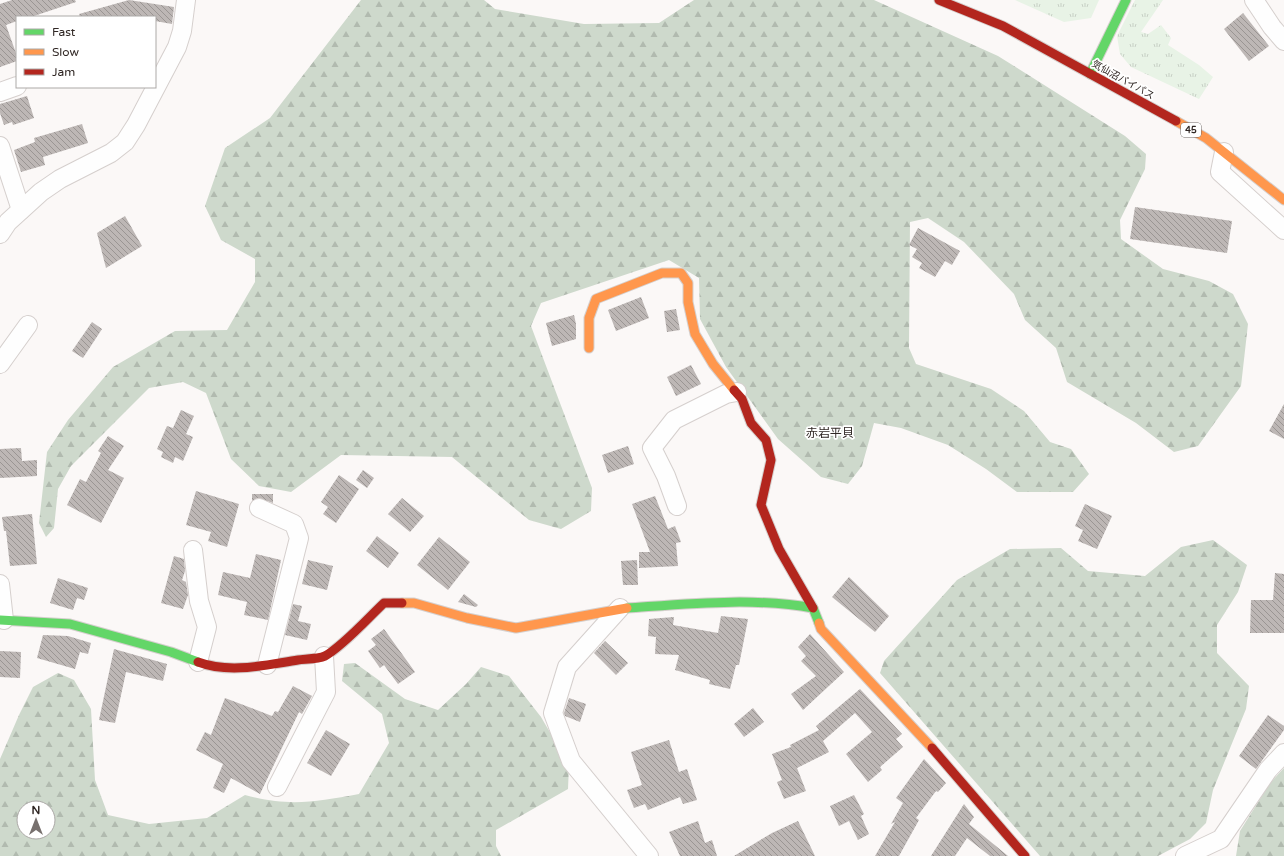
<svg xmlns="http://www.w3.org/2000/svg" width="1284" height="856" viewBox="0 0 1284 856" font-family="'Varela Round','Noto Sans JP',sans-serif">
<defs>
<pattern id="grass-tufts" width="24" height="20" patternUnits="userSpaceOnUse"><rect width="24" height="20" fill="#e8f3e6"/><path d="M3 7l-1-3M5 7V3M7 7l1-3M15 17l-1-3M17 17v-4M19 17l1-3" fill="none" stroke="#c7d0c5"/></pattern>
<pattern id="forest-firs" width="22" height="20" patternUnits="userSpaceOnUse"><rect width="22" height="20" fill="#ced9cc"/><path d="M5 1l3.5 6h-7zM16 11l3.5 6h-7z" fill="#b1baaf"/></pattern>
<pattern id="building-back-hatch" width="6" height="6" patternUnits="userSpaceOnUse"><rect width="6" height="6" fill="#bdb7b5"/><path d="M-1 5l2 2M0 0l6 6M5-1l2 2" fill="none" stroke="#9a9593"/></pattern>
</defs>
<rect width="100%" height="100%" fill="#fbf8f7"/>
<g fill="url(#grass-tufts)">
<polygon points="1015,0 1099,0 1091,18 1064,22"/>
<polygon points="1135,0 1163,0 1141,32 1148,34 1161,25 1171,38 1168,45 1199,65 1213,77 1199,99 1131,67 1120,54 1117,36"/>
</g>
<g fill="url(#forest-firs)" fill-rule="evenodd">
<polygon points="361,0 484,0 495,9 584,24 659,23 694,0 874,0 998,56 1125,136 1146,154 1145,169 1120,220 1121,239 1163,269 1209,281 1233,294 1248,324 1241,386 1198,446 1174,452 1136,423 1067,382 1056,348 1025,320 1014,294 964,242 928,218 910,222 909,348 916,364 991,389 1024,411 1050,442 1071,449 1089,474 1073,492 1017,492 986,469 948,445 901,428 874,423 862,466 848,484 821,477 778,439 726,367 700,319 699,278 669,260 541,303 531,326 592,488 591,511 561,529 529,520 452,457 341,455 291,492 259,486 231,459 206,393 183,382 149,388 71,466 58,489 54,528 46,537 39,523 47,452 68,420 113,367 175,331 227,330 255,282 255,259 221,240 205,206 225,148 270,118"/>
<polygon points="1213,540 1247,565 1238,592 1217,625 1217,653 1249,686 1246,709 1213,790 1206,823 1190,839 1158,856 1040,856 880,673 884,661 957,580 1010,549 1061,548 1088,571 1145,576 1181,547"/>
<path d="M355 663 405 699 438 710 466 684 481 667 509 676 541 717 569 765 568 789 496 830V846L501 856H0V759L19 715 33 687 58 673 74 680 91 709 95 780 108 815 149 824 207 818 245 795C289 807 315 802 359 794L389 743 382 714 342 681 344 664ZM24 808H48V832H24Z"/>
<polygon points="1284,768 1284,856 1236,856 1240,831 1270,783"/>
</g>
<g fill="url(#building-back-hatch)">
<polygon points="12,0 75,0 76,2 31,17 17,17 17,21 6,25 17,56 17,61 0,67 0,4"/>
<polygon points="129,0 174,7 172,24 155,21 155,17 80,17 79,14"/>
<polygon points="1243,13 1269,46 1249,61 1224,29"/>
<polygon points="27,96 34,118 13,125 12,122 4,125 0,113 0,104"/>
<polygon points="82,124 88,143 43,157 45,165 21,172 14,150 35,142 34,138"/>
<polygon points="1135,207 1232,221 1227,253 1130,239"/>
<polygon points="125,216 142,246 106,268 97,233"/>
<polygon points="918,228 960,251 952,265 945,261 935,277 919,268 922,263 912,257 917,249 909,245"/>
<polygon points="641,297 649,318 616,331 608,310"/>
<polygon points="676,309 680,330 667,332 664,311"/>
<polygon points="574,315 576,324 576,339 552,346 546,323"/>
<polygon points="92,322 102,329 83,358 72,351"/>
<polygon points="691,365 701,384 676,396 667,377"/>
<polygon points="1284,404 1284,439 1269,431"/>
<polygon points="181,410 194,416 186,434 193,437 183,461 175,457 173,463 161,457 163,452 157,449 167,426 173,428"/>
<polygon points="108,436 124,446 108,470 124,478 101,523 67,505 80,479 86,482 101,453 98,451"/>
<polygon points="628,446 634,464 608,473 602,455"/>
<polygon points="21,448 22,461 37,460 37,476 0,478 0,449"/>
<polygon points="363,470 374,478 367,488 356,480"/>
<polygon points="339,475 359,489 336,523 323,514 328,507 321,502"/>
<polygon points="196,491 239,504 227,547 208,541 211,532 186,525"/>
<polygon points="252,494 273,494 273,503 258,498 252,501"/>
<polygon points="655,496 668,529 675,526 681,542 676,543 678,566 639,568 639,552 650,552 632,504"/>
<polygon points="402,498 424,516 410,532 388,514"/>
<polygon points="1085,504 1112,516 1097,549 1078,541 1083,530 1075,526"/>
<polygon points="32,514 37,564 10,566 6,531 4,531 2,517"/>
<polygon points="377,536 399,553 388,568 366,551"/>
<polygon points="439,537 470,562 448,590 417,565"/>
<polygon points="256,554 281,560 268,620 244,615 247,602 218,595 223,572 250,578"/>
<polygon points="174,556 184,559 185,571 182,580 186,582 188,595 183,609 161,603"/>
<polygon points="308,560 333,566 327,590 302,584"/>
<polygon points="637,560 638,585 623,585 621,561"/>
<polygon points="1275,573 1284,574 1284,633 1250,633 1251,600 1273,600"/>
<polygon points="849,577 889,616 875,632 832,597"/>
<polygon points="58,578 88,588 84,600 77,598 73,610 50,603"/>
<polygon points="464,594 478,605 476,607 458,602"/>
<polygon points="293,604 302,606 298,621 311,624 307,640 285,635"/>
<polygon points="721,616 748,619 739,665 736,665 730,689 709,684 710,680 675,670 679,655 655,654 656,637 648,636 649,619 674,617 673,625 718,633"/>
<polygon points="384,629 415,672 398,684 384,665 380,668 368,651 376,645 371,639"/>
<polygon points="810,634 844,672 803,710 791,694 816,676 801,661 806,656 798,647"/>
<polygon points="43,635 68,636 91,643 88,654 80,652 75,669 37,658"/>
<polygon points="605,641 628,663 616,675 594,653"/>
<polygon points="114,649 167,664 163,681 126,672 115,723 99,720"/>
<polygon points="0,651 21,652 20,678 0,677"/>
<polygon points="293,686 312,696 302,714 299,712 260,794 231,778 224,793 213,788 223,764 196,750 205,732 211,735 225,698 272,716 275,711 278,712"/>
<polygon points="860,689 902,734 896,739 903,747 880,767 882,770 868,782 846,754 872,732 855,713 823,741 829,752 797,768 806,791 784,799 777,782 782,780 772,754 791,747 790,745 819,730 816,726"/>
<polygon points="569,698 586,704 580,722 565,716 564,713"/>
<polygon points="753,708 764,722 744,737 734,724"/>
<polygon points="1268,715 1284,726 1284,730 1256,769 1239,756"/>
<polygon points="326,730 350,744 331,776 307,763"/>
<polygon points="669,740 679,772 687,769 697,800 683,804 680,797 648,810 645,804 634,808 627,790 642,785 631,752"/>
<polygon points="924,759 946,783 938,792 936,791 916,818 919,820 899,856 875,856 895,822 891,824 903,803 896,798"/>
<polygon points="854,795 864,814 861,816 869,834 858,840 849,821 839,826 830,806"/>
<polygon points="964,804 974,817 969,824 1008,856 990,856 967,838 955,856 931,856"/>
<polygon points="698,821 705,843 712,840 717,856 680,856 669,832"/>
<polygon points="798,821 815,856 734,856 772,833"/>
</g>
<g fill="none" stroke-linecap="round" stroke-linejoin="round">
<defs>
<g id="street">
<polyline points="1254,0 1272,27 1284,41"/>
<polyline points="0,92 17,86"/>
<polyline points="0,146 21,210"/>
<polyline points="1224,152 1220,172 1284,230"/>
<polyline points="0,234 8,222 41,192 60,179 111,153 125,142 136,125 177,47 182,31 186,0"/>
<polyline points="0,364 28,325"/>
<polyline points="677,506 666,476 652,448 674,420 726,394 737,392"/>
<polyline points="259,508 294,524 299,538 267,665"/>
<polyline points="193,550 199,601 207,627 198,662"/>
<polyline points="0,584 4,620"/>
<polyline points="620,608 567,667 553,713 571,761 649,856"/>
<polyline points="277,787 326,692 324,656"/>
<polyline points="1185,856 1221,839 1268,770 1284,753"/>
</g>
<g id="fast">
<polyline points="1090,74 1126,0"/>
<path d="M627 608C686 604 755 597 813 608L819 623"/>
<polyline points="0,620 70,624 171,652 198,662"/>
</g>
<g id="slow">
<polyline points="1176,121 1206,138 1284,200"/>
<polyline points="589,348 589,318 596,299 662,273 681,273 688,283 688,302 695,334 713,364 734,390"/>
<polyline points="402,603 414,603 467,618 516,628 627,608"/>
<polyline points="819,623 821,629 932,748"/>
</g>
<g id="jam">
<polyline points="939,0 1003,26 1176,121"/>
<polyline points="734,390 742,399 751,423 766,440 771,460 761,505 779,549 813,608"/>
<path d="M198 662C230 674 265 665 298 660 306 659 318 659 325 656 343 646 368 618 384 603H402"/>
<polyline points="932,748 1025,856"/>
</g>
</defs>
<use href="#street" stroke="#d5cfcd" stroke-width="20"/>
<use href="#fast" stroke="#d5cfcd" stroke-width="11"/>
<use href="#slow" stroke="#d5cfcd" stroke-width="11"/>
<use href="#jam" stroke="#d5cfcd" stroke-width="11"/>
<use href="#street" stroke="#fefefe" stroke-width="18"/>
<use href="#fast" stroke="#63d668" stroke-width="9"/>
<use href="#slow" stroke="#ff974d" stroke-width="9"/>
<use href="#jam" stroke="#b3261e" stroke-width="9"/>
</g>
<g text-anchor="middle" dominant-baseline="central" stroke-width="3.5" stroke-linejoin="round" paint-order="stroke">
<rect fill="#fff" stroke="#6e6866" stroke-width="1" x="1181" y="123" width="20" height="14" rx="3"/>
<g font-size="9" font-weight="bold" fill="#302724">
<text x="1191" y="130">45</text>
</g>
<g font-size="10" fill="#302724" stroke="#fff">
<text transform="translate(1123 80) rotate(29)">気仙沼バイパス</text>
</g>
<g font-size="12" fill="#302724" stroke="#fff">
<text x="830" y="433">赤岩平貝</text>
</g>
</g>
<rect x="16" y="16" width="140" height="72" fill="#ffffff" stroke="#aca9a7"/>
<rect x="24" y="29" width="20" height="6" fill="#63d668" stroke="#aca9a7"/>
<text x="52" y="36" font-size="12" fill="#302724">Fast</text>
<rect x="24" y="49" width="20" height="6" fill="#ff974d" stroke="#aca9a7"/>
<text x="52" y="56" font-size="12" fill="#302724">Slow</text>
<rect x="24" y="69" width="20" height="6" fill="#b3261e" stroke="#aca9a7"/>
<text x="52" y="76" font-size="12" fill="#302724">Jam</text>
<g transform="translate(36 820)"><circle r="19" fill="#ffffff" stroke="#aca9a7"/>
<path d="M0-3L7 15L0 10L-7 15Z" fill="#77706e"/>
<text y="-6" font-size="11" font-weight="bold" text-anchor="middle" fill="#302724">N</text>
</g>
</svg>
